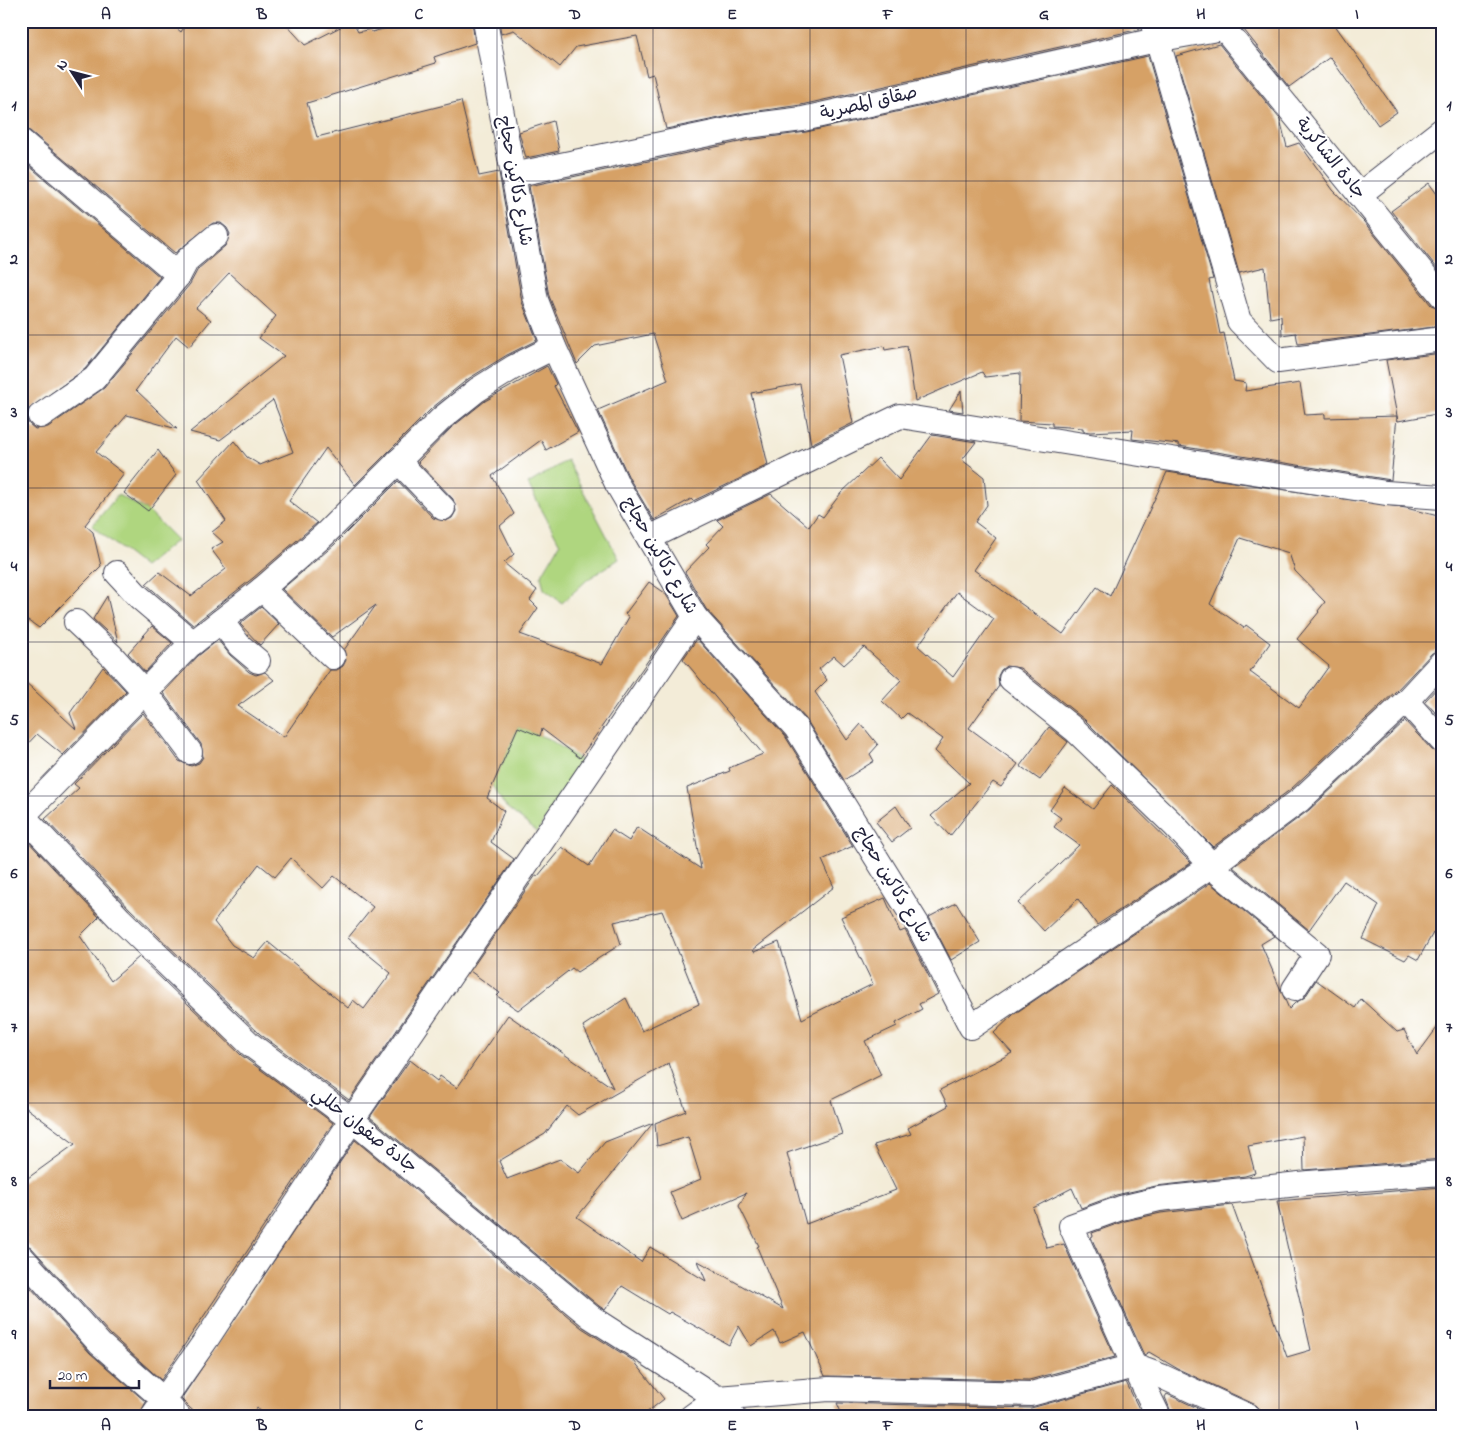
<svg xmlns="http://www.w3.org/2000/svg" width="1463" height="1438" viewBox="0 0 1463 1438" font-family="'Indie Flower','Playpen Sans Arabic',sans-serif">
<rect width="100%" height="100%" fill="#fff"/>
<filter id="ink" filterUnits="userSpaceOnUse"><feTurbulence type="fractalNoise" baseFrequency=".02" numOctaves="2"/><feDisplacementMap in="SourceGraphic" scale="10" xChannelSelector="R" yChannelSelector="G"/><feConvolveMatrix kernelMatrix="1 2 1 2 8 2 1 2 1" color-interpolation-filters="sRGB"/></filter>
<filter id="wash" filterUnits="userSpaceOnUse"><feTurbulence type="fractalNoise" baseFrequency=".0096" numOctaves="4" result="noise"/><feDisplacementMap in="SourceGraphic" scale="20" xChannelSelector="R" yChannelSelector="G"/><feGaussianBlur stdDeviation="1.12" result="paint"/><feColorMatrix in="noise" values="0 0 0 0 0 0 0 0 0 0 0 0 0 0 0 0 0 1.4 0 .05"/><feComposite in="paint" operator="in"/></filter>
<g filter="url(#wash)">
<rect width="100%" height="100%" fill="#f3ecd8"/>
<g fill="#afd67f" stroke="#687c5d">
<polygon points="567,460 619,559 587,580 562,603 544,589 541,576 560,544 528,484"/>
<polygon points="118,495 148,511 177,540 144,567 92,526"/>
<polygon points="518,727 549,739 584,762 537,832 505,806 492,785"/>
</g>
<g id="blocks">
<g fill="#d6a166" fill-rule="evenodd">
<polygon points="21,21 168,21 181,32 188,21 283,21 305,45 352,21 358,32 371,29 372,32 413,21 472,21 475,43 434,57 436,63 307,103 317,137 461,101 479,176 499,172 522,302 537,340 507,355 468,379 432,408 355,485 326,448 289,501 317,523 253,578 193,625 146,584 159,572 191,596 226,569 211,549 223,542 212,532 226,521 198,480 234,441 247,457 260,465 293,452 273,400 220,440 190,432 284,356 259,338 276,316 229,273 196,308 211,320 189,347 176,336 136,390 177,429 127,415 96,452 124,474 85,525 93,532 101,566 39,628 21,615 21,159 160,277 85,369 28,410 26,418 29,424 35,429 48,427 104,388 190,284 198,269 225,246 230,234 227,228 221,223 213,223 175,253 30,131 21,128"/>
<polygon points="499,21 1139,21 1140,29 801,105 744,113 666,129 653,74 647,76 637,36 576,47 560,67 514,30 501,34"/>
<polygon points="1237,21 1332,21 1397,112 1378,125 1330,57 1289,87"/>
<polygon points="1219,44 1280,119 1287,147 1299,143 1333,190 1364,222 1431,305 1442,309 1442,326 1298,344 1296,333 1282,335 1281,316 1270,318 1265,267 1239,273 1176,56"/>
<polygon points="1148,56 1213,279 1209,280 1220,334 1224,333 1234,381 1246,383 1245,391 1300,383 1305,415 1325,414 1325,418 1397,416 1391,480 1179,446 1179,444 1132,439 1133,430 1090,432 1083,431 1083,428 1052,426 1052,423 1019,421 1020,373 985,377 982,372 915,401 907,346 885,350 884,346 839,355 853,423 811,444 800,384 751,393 768,465 693,501 691,499 654,520 629,478 598,410 668,380 653,334 595,346 577,364 549,296 529,186 749,140 806,132"/>
<polygon points="553,121 559,151 526,158 519,132"/>
<polygon points="1429,183 1442,201 1442,274 1391,211"/>
<polygon points="1442,353 1442,413 1398,421 1386,360"/>
<path d="M547 366 556 384 554 386 578 432 546 450 541 440 492 476 514 514 500 526 514 554 504 563 537 590 530 600 538 608 520 634 602 664 629 617 625 614 649 582 665 593 679 616 580 758 542 729 540 736 518 727 487 798 504 811 491 842 514 859 349 1100 260 1034 130 909 45 819 79 788 74 784 143 713 179 761 191 766 199 763 203 757 201 744 163 693 198 656 218 640 230 655 249 672 256 675 265 672 274 680 238 706 284 737 330 670H337L343 666 346 660 344 650 376 605 332 637 282 589 334 545 398 481 433 518 446 521 452 518 456 511 453 499 418 462 451 428 485 401ZM291 858 323 888 334 876 373 907 348 938 391 973 364 1009 353 1000 348 1008 268 942 254 958 232 945 214 922 259 864 275 877Z"/>
<polygon points="961,391 963,412 949,410"/>
<path d="M932 435 976 442 962 460 984 477 987 505 975 522 996 538 974 570 1063 634 1097 587 1110 596 1167 472 1406 508 1442 517V649L1432 653 1396 691 1291 789 1213 847 1085 720 1020 668 1006 666 1001 670 998 676 999 686 969 728 1018 764 1001 787 993 782 950 836 931 816 969 783 935 751 943 739 907 713 901 719 882 701 901 680 864 647 844 665 834 656 819 669 827 680 815 692 847 740 861 724 878 745 870 754 874 761 844 780 806 719 706 609 685 572 709 547 706 544 723 526 717 520 771 494 809 527 818 514 823 517 841 493 878 458 899 480ZM1240 538 1289 553 1295 571 1325 602 1318 611 1319 612 1297 639 1329 666 1299 708 1250 672 1270 643 1246 625 1244 628 1210 604ZM957 592 994 619 953 677 918 646Z"/>
<polygon points="158,450 176,475 148,511 124,493"/>
<polygon points="107,596 118,642 93,619"/>
<polygon points="261,607 279,624 260,645 240,624"/>
<polygon points="152,626 172,643 145,672 128,653"/>
<path d="M697 639 785 736 853 846 822 860 834 887 753 950 754 952 779 942 802 1019 873 984 841 917 885 898 900 932 905 930 938 994 919 1004 922 1009 896 1023 897 1026 865 1041 881 1075 831 1100 842 1134 787 1153 806 1224 896 1190 874 1145 911 1134 908 1128 948 1106 940 1090 1012 1053 994 1033 1014 1014 1210 883 1274 936 1261 944 1289 1009 1295 1003 1305 997 1316 980 1355 1008 1361 999 1397 1032 1404 1030 1417 1055 1442 1021V1159L1304 1170 1303 1136 1248 1146 1255 1173 1245 1176 1156 1186 1116 1195 1081 1208 1072 1188 1033 1208 1047 1248 1064 1244 1115 1357 1029 1380 825 1376 805 1332 780 1343 774 1331 751 1346 739 1326 729 1345 670 1312 668 1314 622 1286 605 1310 599 1306 370 1117 410 1060 437 1081 440 1076 457 1088 508 1015 613 1088 583 1026 626 998 642 1031 699 1004 662 911 614 922 621 944 577 972 572 968 518 1010 497 996 500 993 470 971 536 875 538 876 562 847 589 866 612 830 629 841 637 827 701 869 687 788 730 771 729 768 763 754 683 659ZM669 1063 686 1111 655 1123 657 1146 688 1137 701 1179 670 1192 682 1221 746 1193 739 1206 759 1246 757 1247 783 1309 698 1261 706 1281 650 1247 641 1262 577 1217 653 1123 605 1142 579 1173 560 1159 507 1179 499 1161 545 1134 567 1106 578 1115Z"/>
<polygon points="103,667 126,691 63,755 37,734 21,751 21,678 76,729 70,713"/>
<polygon points="1442,683 1442,720 1425,701"/>
<polygon points="1405,721 1432,750 1442,754 1442,941 1433,933 1418,960 1409,955 1405,960 1363,939 1379,905 1344,881 1309,930 1233,867 1309,810"/>
<polygon points="1049,727 1068,742 1040,780 1020,766"/>
<polygon points="1112,785 1191,863 1097,925 1078,899 1044,931 1018,903 1079,845 1054,827 1061,818 1050,810 1065,788 1093,809"/>
<polygon points="896,806 910,828 892,842 876,822"/>
<polygon points="24,837 99,917 80,936 111,981 139,957 241,1055 333,1123 161,1380 110,1334 31,1247 21,1243 21,1183 75,1144 21,1104 21,840"/>
<polygon points="956,903 980,942 951,960 929,917"/>
<polygon points="355,1140 582,1328 634,1361 664,1399 641,1417 268,1417 257,1408 251,1417 200,1417 190,1408 181,1399"/>
<polygon points="1442,1187 1442,1417 1264,1417 1261,1410 1256,1405 1178,1369 1149,1352 1144,1355 1091,1237 1093,1236 1092,1233 1125,1221 1161,1213 1232,1205 1287,1357 1311,1350 1277,1201"/>
<polygon points="21,1277 90,1353 146,1402 138,1417 21,1417"/>
<polygon points="1126,1382 1143,1417 843,1417 837,1403 1031,1408"/>
<polygon points="1167,1394 1217,1417 1173,1417 1165,1397"/>
</g>
</g>
</g>
<g filter="url(#ink)">
<use href="#blocks" fill-opacity="0" stroke="#414053" stroke-width="1"/>
<g fill="none" stroke-linecap="round" stroke-linejoin="round">
<defs>
<g id="street">
<polyline points="485,21 536,300 554,347 617,484 695,617 796,728 918,925 971,1027 1212,865 1300,800 1406,701 1442,662"/>
<polyline points="1152,21 1239,321 1278,361 1442,339"/>
<polyline points="1218,21 1442,296"/>
<polyline points="21,141 179,275 94,379 40,416"/>
<polyline points="513,175 747,126 803,119 1156,40 1223,28"/>
<polyline points="1359,195 1442,130"/>
<polyline points="179,275 187,260 216,236"/>
<polyline points="398,461 443,508"/>
<polyline points="649,538 900,416 1386,493 1442,497"/>
<polyline points="117,573 139,597 193,643"/>
<polyline points="262,589 333,657"/>
<polyline points="221,621 239,645 258,661"/>
<polyline points="76,622 112,656 144,691 190,752"/>
<polyline points="1011,679 1075,730 1174,825 1220,874 1317,954 1294,989"/>
<polyline points="1406,701 1442,741"/>
<polyline points="21,814 120,919 251,1045 352,1120 591,1317 717,1398 734,1417"/>
<polyline points="23,816 189,646 262,589 324,535 442,418 477,390 514,367 554,347"/>
<polyline points="21,1256 100,1344 164,1400 179,1417"/>
<polyline points="1134,1366 1161,1376 1250,1417"/>
<polyline points="1134,1366 1159,1417"/>
<polyline points="152,1417 208,1337 352,1120 695,617"/>
<polyline points="691,1417 717,1398 829,1389 1031,1394 1134,1366 1071,1226 1121,1208 1159,1199 1308,1183 1442,1173"/>
</g>
</defs>
<use href="#street" stroke="#414053" stroke-width="26"/>
<use href="#street" stroke="#fff" stroke-width="24"/>
</g>
</g>
<path fill="none" stroke="#22223b" stroke-width="1" stroke-opacity="0.55" d="M184 21V1417M340 21V1417M497 21V1417M653 21V1417M810 21V1417M966 21V1417M1123 21V1417M1279 21V1417M21 181H1442M21 335H1442M21 488H1442M21 642H1442M21 796H1442M21 950H1442M21 1103H1442M21 1257H1442"/>
<g text-anchor="middle" dominant-baseline="central" stroke-width="4" stroke-linejoin="round" paint-order="stroke">
<g font-size="18" fill="#22223b" stroke="#fff">
<text transform="translate(869 104) rotate(-13)">صقاق المصرية</text>
<text transform="translate(1330 159) rotate(51)">جادة الشاكرية</text>
<text transform="translate(514 181) rotate(80)">شارع دكاكين حجاج</text>
<text transform="translate(659 556) rotate(60)">شارع دكاكين حجاج</text>
<text transform="translate(892 885) rotate(59)">شارع دكاكين حجاج</text>
<text transform="translate(364 1131) rotate(38)">جادة صفوان حللي</text>
</g>
</g>
<rect width="1463" height="1438" fill="none" stroke="#fff" stroke-width="55"/>
<g transform="translate(72 72) rotate(306)" stroke="#ffffff" stroke-width="4" paint-order="stroke">
<path d="M0-4L9 19L0 12L-9 19Z" fill="#22223b"/>
<text y="-8" font-size="14" font-weight="bold" text-anchor="middle" fill="#22223b">N</text>
</g>
<path d="M50 1380v8h89v-8" fill="none" stroke="#22223b" stroke-width="2.5"/>
<text x="58" y="1380" font-size="15" fill="#22223b" stroke="#ffffff" stroke-width="4" paint-order="stroke">20 m</text>
<rect x="28" y="28" width="1408" height="1382" fill="none" stroke="#22223b" stroke-width="2"/>
<g font-size="16" text-anchor="middle" font-weight="bold" fill="#22223b">
<text x="106" y="19">A</text>
<text x="262" y="19">B</text>
<text x="419" y="19">C</text>
<text x="575" y="19">D</text>
<text x="732" y="19">E</text>
<text x="888" y="19">F</text>
<text x="1044" y="19">G</text>
<text x="1201" y="19">H</text>
<text x="1357" y="19">I</text>
<text x="14" y="110">1</text>
<text x="1449" y="110">1</text>
<text x="14" y="264">2</text>
<text x="1449" y="264">2</text>
<text x="14" y="417">3</text>
<text x="1449" y="417">3</text>
<text x="14" y="571">4</text>
<text x="1449" y="571">4</text>
<text x="14" y="725">5</text>
<text x="1449" y="725">5</text>
<text x="14" y="878">6</text>
<text x="1449" y="878">6</text>
<text x="14" y="1032">7</text>
<text x="1449" y="1032">7</text>
<text x="14" y="1186">8</text>
<text x="1449" y="1186">8</text>
<text x="14" y="1339">9</text>
<text x="1449" y="1339">9</text>
<text x="106" y="1430">A</text>
<text x="262" y="1430">B</text>
<text x="419" y="1430">C</text>
<text x="575" y="1430">D</text>
<text x="732" y="1430">E</text>
<text x="888" y="1430">F</text>
<text x="1044" y="1430">G</text>
<text x="1201" y="1430">H</text>
<text x="1357" y="1430">I</text>
</g>
</svg>
